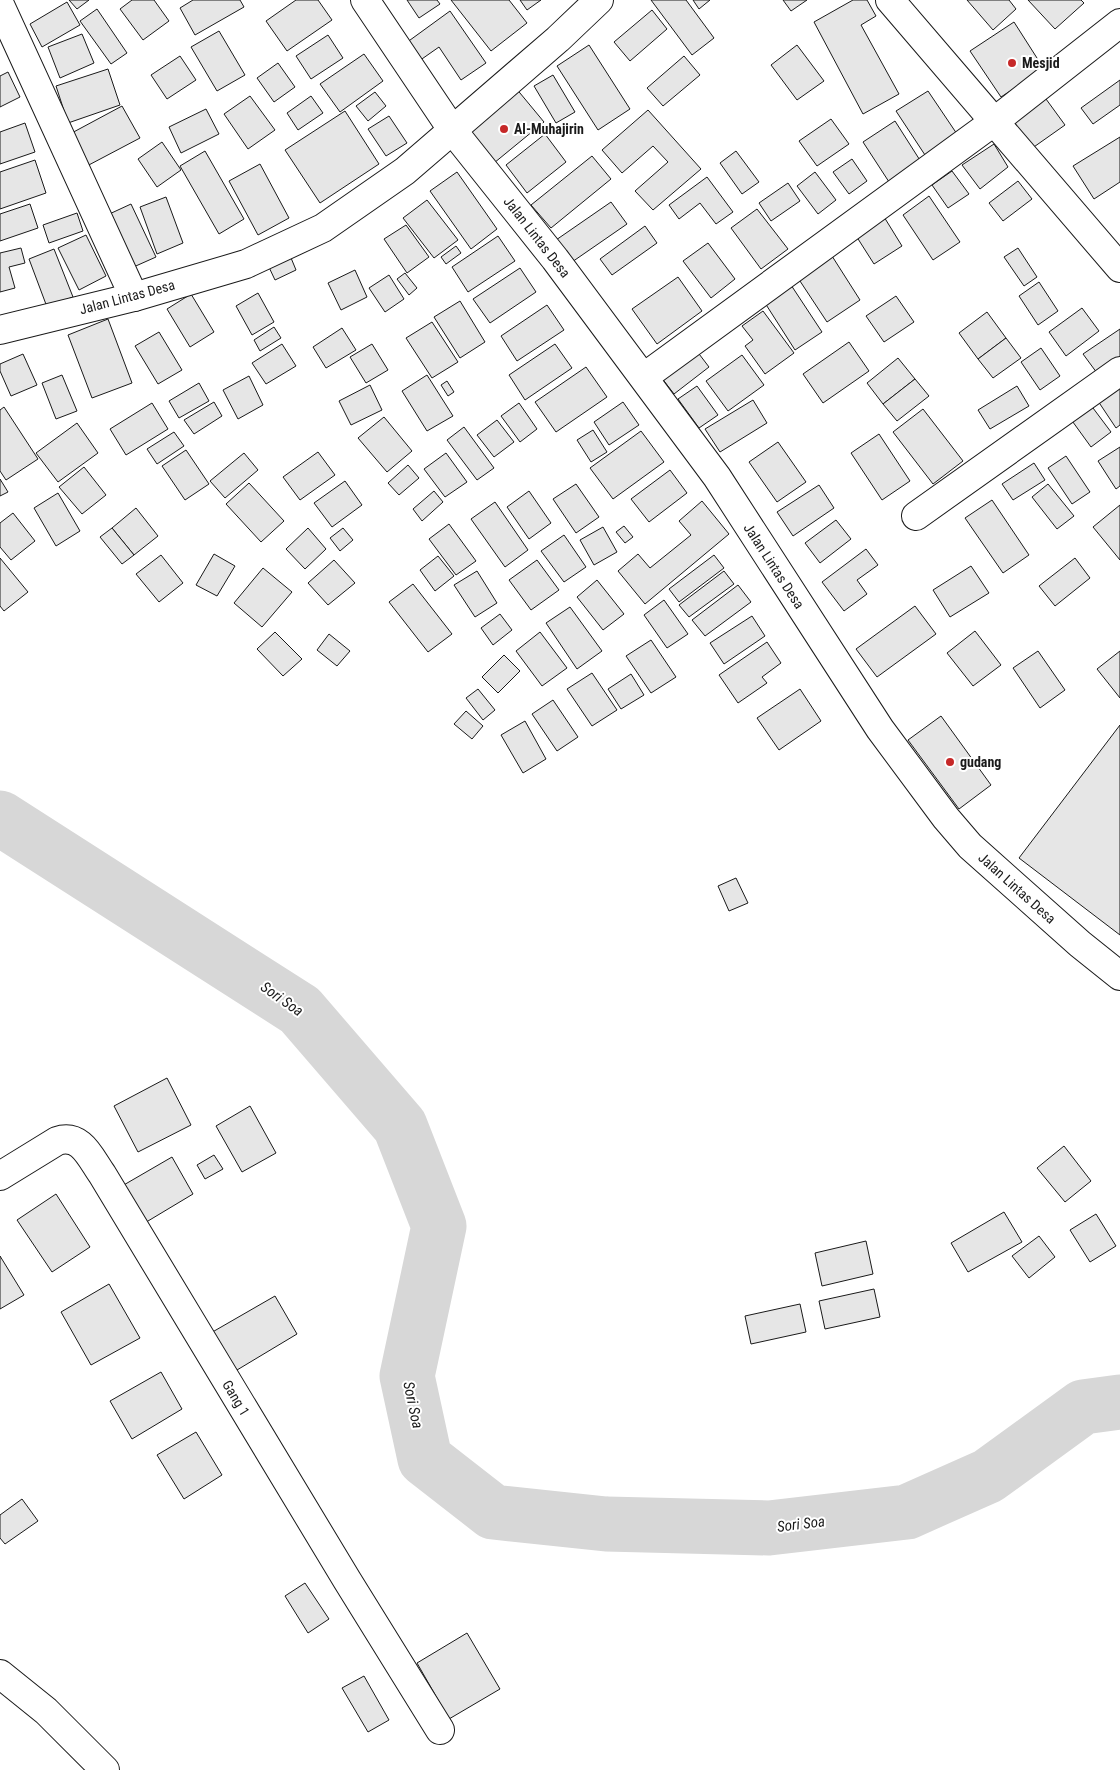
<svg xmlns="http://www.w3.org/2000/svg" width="1120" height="1770" viewBox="0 0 1120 1770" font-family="'Roboto Condensed',sans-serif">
<rect width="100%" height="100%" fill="#fff"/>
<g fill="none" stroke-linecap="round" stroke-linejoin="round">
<polyline stroke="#d7d7d7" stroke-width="55" points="0,818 300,1010 400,1126 439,1226 407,1376 425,1459 493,1512 606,1524 769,1528 907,1512 988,1476 1083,1407 1120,1402"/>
</g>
<g fill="#e6e6e6" stroke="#1a1a1a">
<polygon points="69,0 89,0 77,9"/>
<polygon points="132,0 154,0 169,21 143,40 120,9"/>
<polygon points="193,0 240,0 244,7 195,35 180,8"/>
<polygon points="296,0 318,0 332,20 287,51 266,21"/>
<polygon points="407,0 437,0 440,4 419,18"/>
<polygon points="451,0 509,0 527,23 491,51"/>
<polygon points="520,0 541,0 527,10"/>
<polygon points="651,0 686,0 714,38 692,55"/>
<polygon points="693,0 710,0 699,9"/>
<polygon points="783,0 807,0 791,11"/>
<polygon points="853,0 867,0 876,16 861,25 899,94 863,114 814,22"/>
<polygon points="967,0 1009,0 1016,9 993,30"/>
<polygon points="1028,0 1081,0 1084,3 1055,29"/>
<polygon points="67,2 80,25 42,47 30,24"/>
<polygon points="97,9 127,53 111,64 80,21"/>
<polygon points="652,10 667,29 630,61 614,42"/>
<polygon points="450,11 486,63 461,80 439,47 419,61 406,43"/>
<polygon points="1014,22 1044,69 1001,97 970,51"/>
<polygon points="219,31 245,75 217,91 191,47"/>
<polygon points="82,34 94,63 60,78 48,47"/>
<polygon points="328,35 343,58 311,79 296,56"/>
<polygon points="589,45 630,109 598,130 557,66"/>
<polygon points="797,45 824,81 797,100 771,65"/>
<polygon points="364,54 383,81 340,112 320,84"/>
<polygon points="180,56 196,80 167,99 151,75"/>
<polygon points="684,56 700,75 663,106 647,88"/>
<polygon points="278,63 295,87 274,102 257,78"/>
<polygon points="108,69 120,105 68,123 56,86"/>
<polygon points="8,72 20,97 0,107 0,76"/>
<polygon points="553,75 575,112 556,123 534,86"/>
<polygon points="1120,80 1120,105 1093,124 1081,108"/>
<polygon points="515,87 544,122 494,163 465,128"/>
<polygon points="928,91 957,134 925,155 896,111"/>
<polygon points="375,92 386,106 368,121 356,106"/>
<polygon points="250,96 275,130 248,149 224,114"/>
<polygon points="311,96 323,113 298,130 287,113"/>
<polygon points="1046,99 1065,125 1031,149 1013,123"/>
<polygon points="122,106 140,138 85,167 68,135"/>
<polygon points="206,109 219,134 181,153 169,127"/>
<polygon points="648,110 701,169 653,210 635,191 668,162 653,146 622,173 602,150"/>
<polygon points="345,111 379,164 320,203 285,150"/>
<polygon points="389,116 407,143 386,156 368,129"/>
<polygon points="831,119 849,144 817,166 799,141"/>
<polygon points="895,121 923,165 891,185 863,142"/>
<polygon points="25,123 35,152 0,164 0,132"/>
<polygon points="545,134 566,162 527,193 506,165"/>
<polygon points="1120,137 1120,182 1094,199 1073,166"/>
<polygon points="162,142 181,170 157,187 138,159"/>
<polygon points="994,144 1008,167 980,189 962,165"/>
<polygon points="205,151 244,219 219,234 180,166"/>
<polygon points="736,151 759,182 742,194 720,163"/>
<polygon points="592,156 611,179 551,228 531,205"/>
<polygon points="852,159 867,181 849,194 833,172"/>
<polygon points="35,160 46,193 0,209 0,172"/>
<polygon points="260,164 289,218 258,235 229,181"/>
<polygon points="952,171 969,194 948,208 932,185"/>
<polygon points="457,172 497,229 471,249 430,191"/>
<polygon points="815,172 836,200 818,214 797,186"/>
<polygon points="707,177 733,212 716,224 700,203 679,219 669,205"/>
<polygon points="1018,181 1032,199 1003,221 989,203"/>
<polygon points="788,183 800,201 771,221 759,203"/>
<polygon points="929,196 960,242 933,260 903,215"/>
<polygon points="166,197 183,243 157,254 140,207"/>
<polygon points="427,200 458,240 434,258 403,218"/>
<polygon points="611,202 627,224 572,262 556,240"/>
<polygon points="30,204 38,228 0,241 0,214"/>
<polygon points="131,204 156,257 129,269 105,216"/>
<polygon points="757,209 788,249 761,269 731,228"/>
<polygon points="881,212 902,246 874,264 853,231"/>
<polygon points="77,213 83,231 49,243 43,225"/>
<polygon points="406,225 429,257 407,273 384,239"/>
<polygon points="645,226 657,243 612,275 600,259"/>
<polygon points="86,235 106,276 79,290 58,248"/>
<polygon points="498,236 515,261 468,292 452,267"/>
<polygon points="708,243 735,279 711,298 683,261"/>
<polygon points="456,246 461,253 446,264 441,257"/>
<polygon points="21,248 25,263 9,267 15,288 0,292 0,253"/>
<polygon points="1018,248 1037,277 1024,286 1004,257"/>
<polygon points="54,249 73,297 47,307 29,259"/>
<polygon points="289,253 296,270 275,280 267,263"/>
<polygon points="832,256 860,300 827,322 798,278"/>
<polygon points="520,268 536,292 490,323 473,299"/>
<polygon points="355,270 367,297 341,310 328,283"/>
<polygon points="405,273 417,288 409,295 397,279"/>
<polygon points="389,275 404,299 385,312 369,288"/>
<polygon points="678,277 702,311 657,344 632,309"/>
<polygon points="1039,282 1058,311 1038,325 1019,296"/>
<polygon points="791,285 822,332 795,350 765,303"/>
<polygon points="258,293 274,322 252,335 236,306"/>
<polygon points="191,294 214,332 190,347 167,309"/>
<polygon points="896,296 914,322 884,342 866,316"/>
<polygon points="460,301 485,342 460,358 434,317"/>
<polygon points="547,305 564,330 517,361 501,336"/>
<polygon points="1082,308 1099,331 1066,356 1049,332"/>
<polygon points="763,311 794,353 765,374 745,346 753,340 742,326"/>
<polygon points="987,312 1006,338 978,359 959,333"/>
<polygon points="108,319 132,383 92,398 68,335"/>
<polygon points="432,322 458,362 432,378 406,338"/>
<polygon points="274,327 281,338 260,351 254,340"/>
<polygon points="342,328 356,350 326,368 313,347"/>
<polygon points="1120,329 1120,357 1097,373 1083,354"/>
<polygon points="159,332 182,370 158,384 135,346"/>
<polygon points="1006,338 1021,358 993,378 978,359"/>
<polygon points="849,342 869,371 823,403 803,374"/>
<polygon points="282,344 296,366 266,384 252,363"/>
<polygon points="372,344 388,370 366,383 350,357"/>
<polygon points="555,344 572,368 525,400 509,375"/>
<polygon points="693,346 709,367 674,394 658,373"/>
<polygon points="1041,348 1060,376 1040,390 1021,362"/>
<polygon points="23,354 37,385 11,396 0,371 0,364"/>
<polygon points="742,355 764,385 728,411 706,381"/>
<polygon points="898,358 915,379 883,404 867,383"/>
<polygon points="586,367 607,397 556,432 535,402"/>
<polygon points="62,375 77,411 56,419 42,383"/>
<polygon points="427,375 453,416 427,431 402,391"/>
<polygon points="249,376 263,405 238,419 223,390"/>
<polygon points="915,379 929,396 897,421 883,404"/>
<polygon points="447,381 454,392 448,396 441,385"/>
<polygon points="199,383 209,401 179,418 169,401"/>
<polygon points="370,385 382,410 351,425 339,401"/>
<polygon points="697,386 718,415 699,428 678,399"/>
<polygon points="1017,386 1029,406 990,429 978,410"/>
<polygon points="1120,386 1120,425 1116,428 1098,401"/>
<polygon points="753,400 767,423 720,452 705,429"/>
<polygon points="214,402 222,416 194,434 184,420"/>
<polygon points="623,402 639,425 609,445 594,422"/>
<polygon points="152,403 168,429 126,455 110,429"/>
<polygon points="519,403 537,429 520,442 501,416"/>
<polygon points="1090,404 1111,432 1091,447 1070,418"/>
<polygon points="4,407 38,459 6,480 0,471 0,410"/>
<polygon points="923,409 963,461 933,484 893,432"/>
<polygon points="384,417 412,451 387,472 358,438"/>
<polygon points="497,420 514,442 494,457 477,435"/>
<polygon points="77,423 98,453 58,482 36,453"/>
<polygon points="464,427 494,468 477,480 447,440"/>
<polygon points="593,430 607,452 591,462 577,440"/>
<polygon points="641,431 664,462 613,499 590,468"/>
<polygon points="174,432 184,446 157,464 147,449"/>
<polygon points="879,434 910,481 882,500 851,453"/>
<polygon points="778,442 806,482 777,502 749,462"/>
<polygon points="1120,447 1120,486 1116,489 1098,461"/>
<polygon points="186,450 209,484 185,500 162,466"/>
<polygon points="318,452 335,475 300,500 283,477"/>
<polygon points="244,453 258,470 225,498 210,481"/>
<polygon points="446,453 467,482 445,497 424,469"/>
<polygon points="1066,456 1090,492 1072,504 1048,468"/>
<polygon points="1034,463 1045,480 1013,500 1002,484"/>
<polygon points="408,465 419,478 399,495 388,483"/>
<polygon points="84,467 106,495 82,514 59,487"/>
<polygon points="670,470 687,493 649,522 631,499"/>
<polygon points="0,479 8,492 0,496"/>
<polygon points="345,481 362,505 332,527 314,503"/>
<polygon points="249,483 284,521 261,542 226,504"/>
<polygon points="576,484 599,517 576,533 553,499"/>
<polygon points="1048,484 1074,516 1057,529 1032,497"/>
<polygon points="819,485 834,508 793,536 777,512"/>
<polygon points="434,491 443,502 422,521 413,509"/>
<polygon points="529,491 551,523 529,539 507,507"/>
<polygon points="58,493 80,531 56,546 34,508"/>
<polygon points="992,500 1029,555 1003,573 965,518"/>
<polygon points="702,501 729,534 645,604 618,571 638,554 650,568 691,535 679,521"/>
<polygon points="495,502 528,550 505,567 471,519"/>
<polygon points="1120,505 1120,560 1093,527"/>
<polygon points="136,508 158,536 134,555 112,528"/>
<polygon points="13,513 35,541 11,560 0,547 0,523"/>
<polygon points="836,520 851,539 820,563 805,543"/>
<polygon points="449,524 476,561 456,575 429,539"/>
<polygon points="624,526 633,537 625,543 616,532"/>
<polygon points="603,527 617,552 594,565 580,540"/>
<polygon points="112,528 134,555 122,564 100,537"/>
<polygon points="308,528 326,549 305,569 286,549"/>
<polygon points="343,528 353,540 340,551 330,538"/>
<polygon points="564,535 586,567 564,582 541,551"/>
<polygon points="866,549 878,565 857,580 867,594 844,611 822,582"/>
<polygon points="214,554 235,566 217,596 196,585"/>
<polygon points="161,555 183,583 159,602 136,574"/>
<polygon points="714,555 724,568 679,602 669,589"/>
<polygon points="438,556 454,576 435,591 420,570"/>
<polygon points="0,558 28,592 4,611 0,606"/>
<polygon points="1075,558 1090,578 1055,606 1039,586"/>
<polygon points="334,560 355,583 328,605 308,583"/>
<polygon points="537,560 559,590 531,610 509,580"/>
<polygon points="971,566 989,593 950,617 933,590"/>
<polygon points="263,568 292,592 262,627 234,603"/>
<polygon points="477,571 497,603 475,617 454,585"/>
<polygon points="724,571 734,584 689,617 679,605"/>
<polygon points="597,580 624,614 603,630 577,597"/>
<polygon points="413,584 452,634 428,652 389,602"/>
<polygon points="738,585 751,602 705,636 692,620"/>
<polygon points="664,600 688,634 667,648 644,615"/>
<polygon points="915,606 936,634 877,677 856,649"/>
<polygon points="570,607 602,651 577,669 546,623"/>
<polygon points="500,614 512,630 493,645 481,628"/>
<polygon points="752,616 765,636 724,664 710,643"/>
<polygon points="975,631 1001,665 973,686 947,653"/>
<polygon points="275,632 302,659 283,676 257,649"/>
<polygon points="540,632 567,668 542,686 516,651"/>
<polygon points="329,634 350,651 337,666 317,650"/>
<polygon points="651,640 676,677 651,693 626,656"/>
<polygon points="767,642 781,663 762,677 767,683 738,703 719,675"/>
<polygon points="1038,651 1065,690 1040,708 1013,668"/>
<polygon points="1120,651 1120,698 1097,669"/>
<polygon points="504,655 520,671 498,693 482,677"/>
<polygon points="592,673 617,710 592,726 567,689"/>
<polygon points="631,674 644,695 621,709 608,689"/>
<polygon points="478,689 495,710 483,720 466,698"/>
<polygon points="800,689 821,721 779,750 757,718"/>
<polygon points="553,700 578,737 557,751 532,714"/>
<polygon points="466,711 483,726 472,739 454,724"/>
<polygon points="941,716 991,785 959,809 908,740"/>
<polygon points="525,721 546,759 523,773 501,735"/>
<polygon points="1120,725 1120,935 1019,858"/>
<polygon points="736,878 748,903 729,911 718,886"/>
<polygon points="167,1078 191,1125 138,1152 114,1106"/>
<polygon points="250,1106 276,1153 242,1172 216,1126"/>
<polygon points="1064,1146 1091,1181 1065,1202 1037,1168"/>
<polygon points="214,1155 223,1169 205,1179 197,1165"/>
<polygon points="172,1157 193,1194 143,1224 122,1186"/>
<polygon points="56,1194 90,1247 52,1272 17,1220"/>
<polygon points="1004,1212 1022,1242 968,1272 951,1243"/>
<polygon points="1096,1214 1116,1246 1090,1262 1070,1230"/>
<polygon points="1039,1236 1055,1257 1029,1278 1012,1256"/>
<polygon points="866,1241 873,1274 822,1286 815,1253"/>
<polygon points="0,1256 24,1295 0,1309"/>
<polygon points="109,1284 140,1338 91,1365 61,1312"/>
<polygon points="874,1289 880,1317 825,1329 819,1301"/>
<polygon points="275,1296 297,1334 232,1373 209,1334"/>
<polygon points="800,1304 806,1332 751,1344 745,1316"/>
<polygon points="161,1372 182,1409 132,1439 110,1401"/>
<polygon points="196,1432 222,1475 184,1499 157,1455"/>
<polygon points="22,1499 38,1521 5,1544 0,1538 0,1515"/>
<polygon points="305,1583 329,1619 308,1633 285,1596"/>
<polygon points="467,1633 500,1689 449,1719 417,1663"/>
<polygon points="364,1676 389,1720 368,1732 342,1688"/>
</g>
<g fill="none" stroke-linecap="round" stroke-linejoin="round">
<defs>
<g id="street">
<polyline points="365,0 453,131 555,259 717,477 880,729 946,818 970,846 1080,944 1120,976"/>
<polyline points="890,0 1120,268"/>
<polyline points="0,5 134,297"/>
<polyline points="644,377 995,121 1120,23"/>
<polyline points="916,516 1120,371"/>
<path d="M0 1176 57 1141C81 1133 90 1157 102 1174L347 1580 440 1730"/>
</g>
<g id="secondary">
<polyline points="0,330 134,297 246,264 323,228 405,171 558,39 599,0"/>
<polyline points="0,1674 46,1711 105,1770"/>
</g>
</defs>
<use href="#street" stroke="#1a1a1a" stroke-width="30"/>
<use href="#secondary" stroke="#1a1a1a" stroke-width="30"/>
<use href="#street" stroke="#fff" stroke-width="28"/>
<use href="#secondary" stroke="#fff" stroke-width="28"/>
</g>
<g fill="#c62828" stroke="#fff" stroke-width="2">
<circle cx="1012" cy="63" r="5"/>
<circle cx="504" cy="129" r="5"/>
<circle cx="950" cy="762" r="5"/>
</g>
<g text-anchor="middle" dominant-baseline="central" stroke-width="4" stroke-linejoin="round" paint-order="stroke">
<g font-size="14" font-weight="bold" fill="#1a1a1a" stroke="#fff" text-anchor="start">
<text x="1022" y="63">Mesjid</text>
<text x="514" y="129">Al-Muhajirin</text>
<text x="960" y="762">gudang</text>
</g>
<g font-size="14" fill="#1a1a1a" stroke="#fff">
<text transform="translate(537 237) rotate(52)">Jalan Lintas Desa</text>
<text transform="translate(127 297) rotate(-15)">Jalan Lintas Desa</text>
<text transform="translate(774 566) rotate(57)">Jalan Lintas Desa</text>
<text transform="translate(1017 888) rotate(42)">Jalan Lintas Desa</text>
<text transform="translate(236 1398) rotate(59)">Gang 1</text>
</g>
<g font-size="15" font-style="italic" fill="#1a1a1a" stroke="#fff">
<text transform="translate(282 999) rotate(35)">Sori Soa</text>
<text transform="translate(413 1405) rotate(78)">Sori Soa</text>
<text transform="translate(801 1524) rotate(-7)">Sori Soa</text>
</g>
</g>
</svg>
